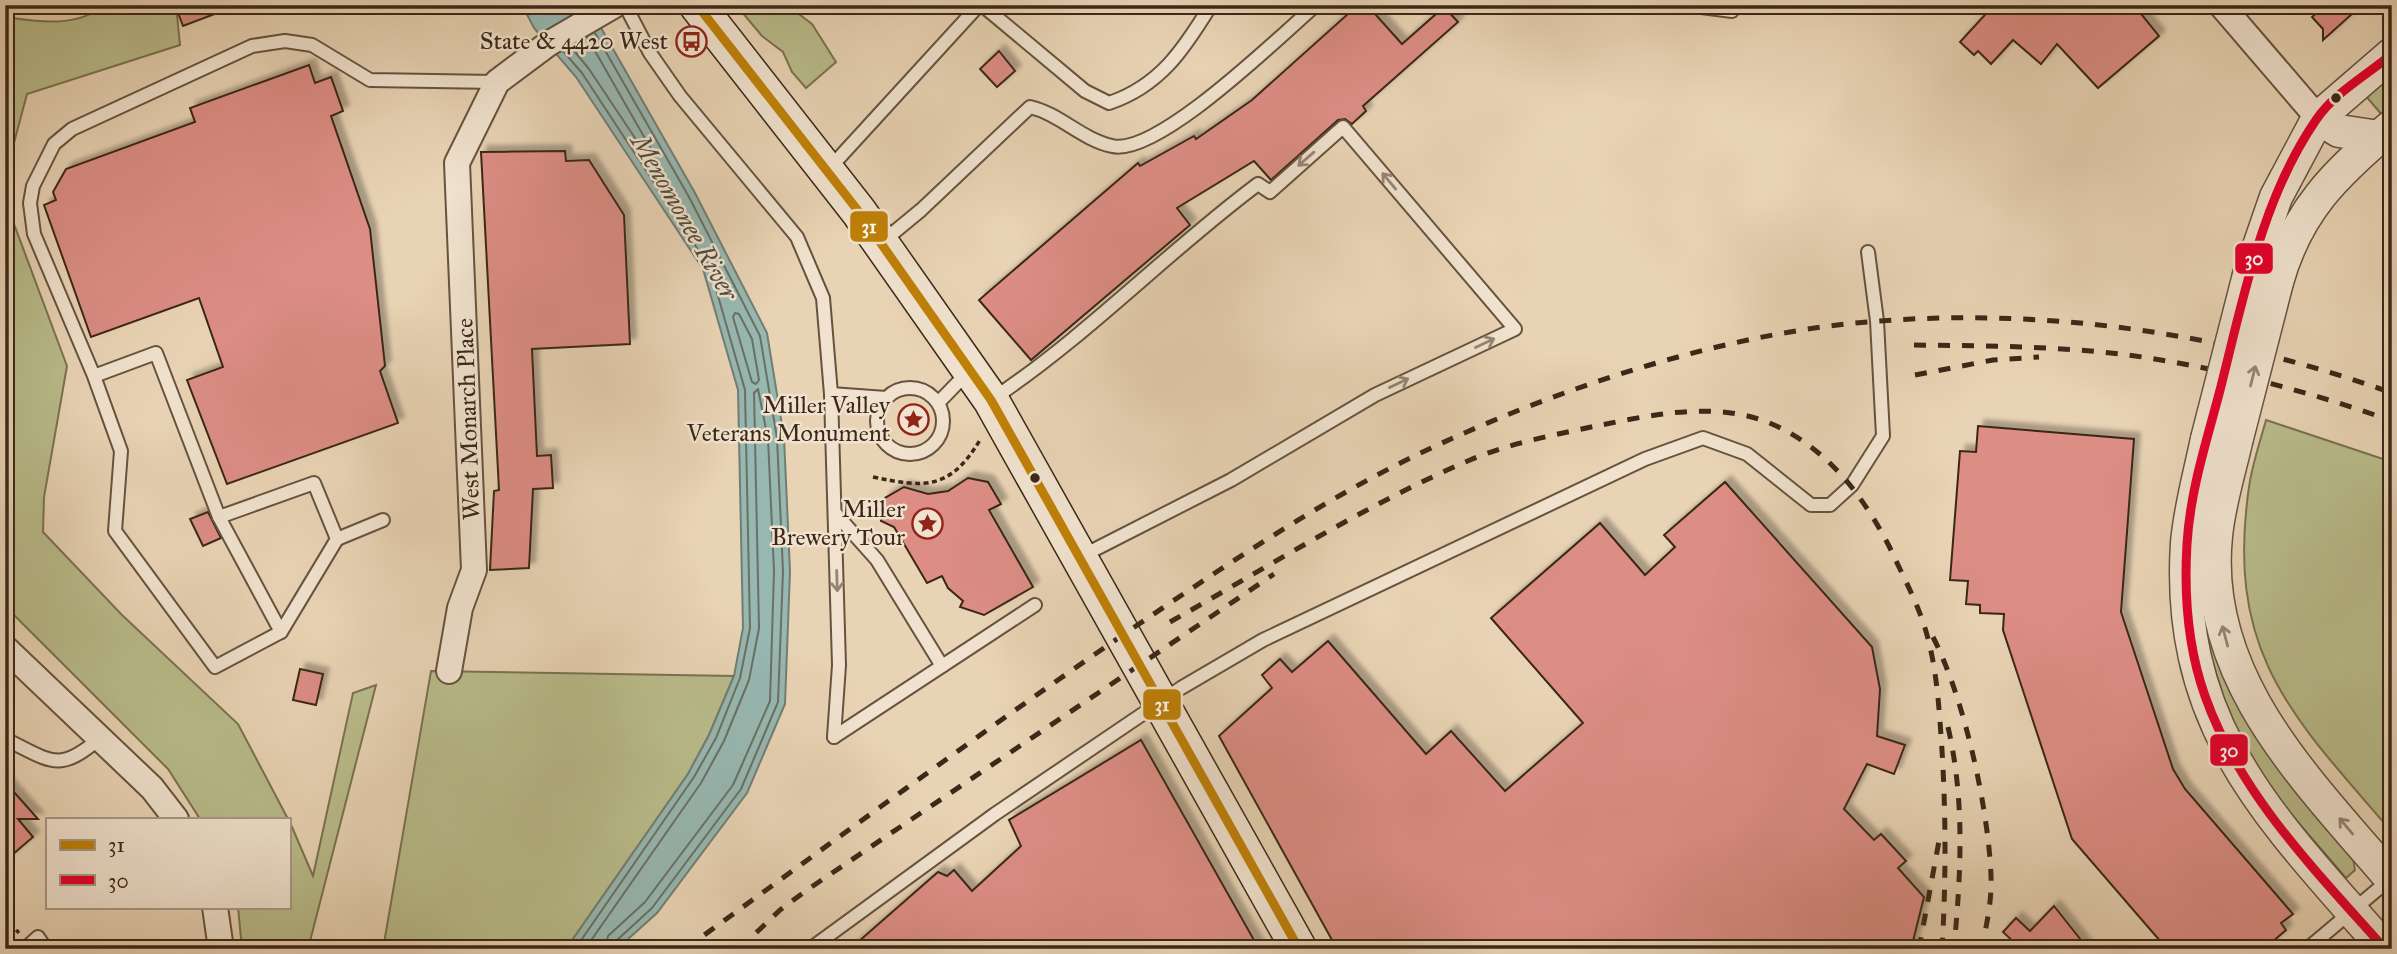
<svg xmlns="http://www.w3.org/2000/svg" width="2397" height="954" viewBox="0 0 2397 954" font-family="'IM FELL Great Primer',serif">
<defs>
<filter id="shadow"><feDropShadow dx="6" dy="-6" stdDeviation="2" flood-color="#0004"/></filter>
</defs>
<rect width="100%" height="100%" fill="#e8d3b4"/>
<filter id="stains"><feTurbulence type="fractalNoise" baseFrequency=".00286" numOctaves="4"/><feColorMatrix values="0 0 0 0 .2 0 0 0 0 .09 0 0 0 0 .02 0 0 0 .5 -.17"/></filter>
<radialGradient id="worn" r=".72"><stop offset=".6" stop-color="#630" stop-opacity="0"/><stop offset="1" stop-color="#630" stop-opacity=".3"/></radialGradient>
<g fill="#b9bb8a" stroke="#7a7251" stroke-width="2">
<path d="M105 5H176L180 45 27 94 7 169 11 216 67 366 44 497 43 532 122 615 238 724 288 819H200L168 769 5 606V17C39 22 76 28 105 5Z"/>
<polygon points="736,5 787,5 812,24 836,62 806,88 792,72 783,52 762,36"/>
<polygon points="2392,72 2392,109 2382,115 2365,95"/>
<path d="M2266 420 2392 462V832C2291 715 2225 653 2249 487 2252 465 2260 442 2266 420Z"/>
<polygon points="2206,591 2352,852 2355,870 2346,878 2271,791 2235,734 2206,641 2200,606"/>
<polygon points="431,671 734,676 709,735 688,774 566,949 383,949"/>
<polygon points="376,685 308,949 242,949 238,907 289,907 289,820 313,876 353,693"/>
</g>
<polygon fill="#97b7b1" stroke="#727e74" stroke-width="2" points="522,5 588,5 695,193 767,333 784,437 790,571 785,704 747,793 657,913 617,949 566,949 688,774 709,735 734,676 743,628 738,390 703,269 576,77 534,28"/>
<g fill="none" stroke-linecap="round" stroke-linejoin="round">
<g stroke="#697064" stroke-width="2">
<polyline points="595,33 689,197 760,336 777,438 783,571 778,702 741,789 652,908 616,941 613,949"/>
<polyline points="571,47 589,69 649,159 654,160 655,156 587,37"/>
<polyline points="563,51 582,73 710,268 745,390 750,628 740,678 716,738 694,777 575,949"/>
<polygon points="735,313 739,314 752,339 759,380 756,384 752,382 733,317"/>
<polyline points="585,949 701,783 724,741 749,680 759,628 754,393 758,389 768,439 774,571 770,701 733,785 645,902 608,936 605,949"/>
</g>
</g>
<g fill="#dc8d84" stroke="#3b2818" stroke-width="2" filter="url(#shadow)">
<polygon points="175,5 233,5 233,7 183,26"/>
<polygon points="1358,5 1367,5 1402,44 1444,7 1458,22 1363,106 1366,111 1352,124 1345,119 1338,120 1271,180 1254,161 1177,208 1190,225 1031,360 979,300 1138,163 1140,166 1194,136 1196,139 1252,100"/>
<polygon points="1994,5 2134,5 2159,36 2098,88 2057,44 2041,64 2013,40 1991,64 1978,51 1974,55 1960,42"/>
<polygon points="2326,5 2345,5 2352,14 2323,40 2323,29 2312,17"/>
<polygon points="999,51 1015,71 997,87 980,69"/>
<polygon points="309,65 315,83 331,77 343,111 331,116 370,229 385,366 380,371 398,423 227,484 187,380 223,367 199,298 91,337 44,205 56,200 53,192 66,169 195,122 190,108"/>
<polygon points="565,151 566,161 589,160 624,215 630,344 532,349 537,456 551,455 553,488 533,489 529,568 490,570 494,491 499,490 481,152"/>
<polygon points="1978,426 2134,439 2121,612 2173,769 2185,789 2293,914 2281,923 2286,930 2264,949 2167,949 2072,839 2003,630 2004,614 1980,613 1980,605 1966,604 1968,581 1950,580 1960,451 1976,452"/>
<polygon points="968,478 988,482 1001,504 989,510 1033,587 984,615 960,607 963,601 948,588 942,576 927,583 894,527 881,521 885,498 904,487 928,494 948,491"/>
<polygon points="1725,482 1872,647 1880,689 1877,736 1905,745 1894,774 1867,764 1844,809 1874,840 1881,834 1906,861 1898,868 1924,897 1911,949 1337,949 1219,736 1272,688 1262,675 1280,659 1292,672 1328,641 1426,754 1451,731 1505,791 1583,723 1491,618 1600,523 1645,575 1675,547 1664,535"/>
<polygon points="208,512 221,538 203,546 190,519"/>
<polygon points="300,669 323,674 316,705 293,700"/>
<polygon points="1141,740 1259,949 850,949 938,872 947,876 954,870 972,891 1021,846 1009,820"/>
<polygon points="5,782 38,819 18,819 33,837 5,861"/>
<polygon points="2054,906 2088,949 2013,949 2017,945 2003,932 2016,918 2030,931"/>
</g>
<g fill="none" stroke-linecap="round" stroke-linejoin="round">
<defs>
<g id="service">
<polyline points="625,5 650,53 680,96 797,237 823,298 831,394 839,665 834,737"/>
<path d="M982 5 1085 91 1109 103C1160 86 1184 49 1211 5"/>
<polyline points="1686,5 1732,11"/>
<polyline points="828,170 979,5"/>
<path d="M881 243 921 210 1030 107C1060 114 1081 139 1112 146 1157 157 1279 37 1316 5"/>
<polyline points="94,376 156,353 219,517 281,632 215,667 115,531 121,451 94,376 34,234 30,203 33,186 54,144 72,129 252,46 285,41 312,45 370,80 497,82"/>
<circle cx="910" cy="421" r="33"/>
<polyline points="831,394 886,398"/>
<path d="M994 398C1088 335 1167 252 1258 184L1270 192 1343 127 1515 329 1375 395 1231 480 1082 556"/>
<polyline points="938,403 969,371"/>
<polyline points="835,513 877,560 942,666"/>
<polyline points="219,517 314,483 337,539 281,632"/>
<polyline points="337,539 383,520"/>
<polyline points="834,737 1035,605"/>
<path d="M5 739C51 761 58 774 100 738"/>
<polyline points="25,949 38,937 46,949"/>
<polyline points="810,949 995,814 1181,688 1263,640 1645,459 1703,438 1747,454 1811,505 1830,505 1852,485 1883,436 1877,321 1868,252"/>
<polyline points="2307,949 2390,879"/>
</g>
<g id="minor">
<polyline points="2221,5 2318,118"/>
<polyline points="5,648 152,788 176,819"/>
<polyline points="449,671 460,608 474,570 457,163 497,82 548,44 615,5"/>
<polyline points="215,907 221,949"/>
</g>
<g id="tertiary">
<polyline points="2318,118 2339,131 2379,137"/>
<polyline points="2249,275 2276,197 2318,118 2392,54"/>
<path d="M2277 282C2297 210 2336 173 2392 126"/>
<path d="M2207 439C2200 473 2190 508 2187 543 2175 729 2273 820 2385 949"/>
<path d="M2236 442C2229 473 2219 504 2216 536 2201 678 2308 781 2392 880"/>
</g>
<polyline id="secondary" points="697,5 859,212 991,400 1299,949"/>
</defs>
<use href="#service" stroke="#66533f" stroke-width="16"/>
<use href="#minor" stroke="#66533f" stroke-width="28"/>
<use href="#tertiary" stroke="#66533f" stroke-width="35"/>
<use href="#secondary" stroke="#3b2818" stroke-width="38"/>
<g stroke="#3b2818" stroke-width="3.5" stroke-dasharray="5 3.5" stroke-linecap="butt">
<path d="M873 477C925 488 950 490 980 440"/>
<polyline points="5,917 19,933"/>
</g>
<use href="#service" stroke="#f0e2ce" stroke-width="12"/>
<use href="#minor" stroke="#f0e2ce" stroke-width="24"/>
<use href="#tertiary" stroke="#f0e2ce" stroke-width="32"/>
<use href="#secondary" stroke="#f0e2ce" stroke-width="35"/>
<g stroke="#3b2818" stroke-width="5" stroke-dasharray="12 12" stroke-linecap="butt">
<path d="M1914 345C1993 346 2072 346 2149 358 2231 371 2314 393 2392 421"/>
<polyline points="1915,375 1993,360 2039,357"/>
<path d="M1170 622C1266 568 1369 503 1470 460 1510 443 1554 435 1596 426 1651 415 1713 401 1767 422 1825 445 1863 495 1890 548 1901 572 1914 596 1923 622 1937 663 1939 708 1942 750 1946 817 1946 882 1942 949"/>
<path d="M1933 637C1964 698 1988 806 1991 875 1992 900 1987 925 1981 949"/>
<path d="M1948 727C1965 801 1961 873 1954 948"/>
<path d="M685 949C834 841 981 732 1133 628 1232 561 1332 493 1442 443 1573 383 1735 331 1879 321 2051 308 2229 334 2392 393"/>
<polyline points="739,949 780,910 807,890 1274,574"/>
<polyline points="1919,949 1939,841"/>
</g>
<defs>
<g id="tertiary-bridge">
<polyline points="2207,439 2249,275"/>
<polyline points="2236,442 2277,282"/>
</g>
</defs>
<use href="#tertiary-bridge" stroke="#66533f" stroke-width="35" stroke-linecap="butt"/>
<use href="#tertiary-bridge" stroke="#f0e2ce" stroke-width="32"/>
<defs>
<polyline id="bus-1" points="697,5 859,212 991,400 1299,949"/>
<path id="bus-2" d="M2385 949C2316 871 2240 795 2205 696 2188 648 2184 594 2187 544 2190 492 2206 443 2219 394 2243 301 2261 200 2316 120 2334 93 2367 75 2392 54"/>
</defs>
<use href="#bus-1" stroke="#f0e2ce" stroke-width="14"/>
<use href="#bus-2" stroke="#f0e2ce" stroke-width="14"/>
<use href="#bus-1" stroke="#bf8007" stroke-width="9"/>
<use href="#bus-2" stroke="#e4002b" stroke-width="9"/>
</g>
<defs><path id="oneway-shaft" d="M-6 0H5M1.5-3L5.5 0L1.5 3" fill="none" stroke-width="1.6" stroke-linecap="round" stroke-linejoin="round" transform="scale(1.75)"/></defs>
<g stroke="#968573">
<use href="#oneway-shaft" transform="translate(1306 159) rotate(139)"/>
<use href="#oneway-shaft" transform="translate(1389 181) rotate(-130)"/>
<use href="#oneway-shaft" transform="translate(1485 343) rotate(-25)"/>
<use href="#oneway-shaft" transform="translate(2253 376) rotate(-76)"/>
<use href="#oneway-shaft" transform="translate(1399 383) rotate(-26)"/>
<use href="#oneway-shaft" transform="translate(837 581) rotate(88)"/>
<use href="#oneway-shaft" transform="translate(2225 636) rotate(-105)"/>
<use href="#oneway-shaft" transform="translate(2346 826) rotate(-130)"/>
</g>
<defs>
<symbol id="bus-ring" viewBox="-11 -11 22 22"><circle r="9.5" fill="#f0e2ce" stroke="#8f2418" stroke-width="1.5"/><path d="M-5-6H5V4H4V6H2V4H-2V6H-4V4H-5ZM-3.5-4V0h7V-4ZM-3.5 1.2v1.5H-2V1.2ZM2 1.2v1.5H3.5V1.2Z" fill="#8f2418"/></symbol>
<symbol id="sight-ring" viewBox="-11 -11 22 22"><circle r="9.5" fill="#f0e2ce" stroke="#8f2418" stroke-width="1.5"/><path d="M0-6L1.8-2.2L6-1.7L2.9 1.2L3.7 5.4L0 3.3L-3.7 5.4L-2.9 1.2L-6-1.7L-1.8-2.2Z" fill="#8f2418"/></symbol>
</defs>
<g fill-rule="evenodd">
<use href="#bus-ring" x="674" y="24" width="35" height="35"/>
<use href="#sight-ring" x="896" y="402" width="35" height="35"/>
<use href="#sight-ring" x="910" y="506" width="35" height="35"/>
</g>
<g fill="#3b2818" stroke="#f0e2ce" stroke-width="2.5">
<circle cx="2336" cy="98" r="6"/>
<circle cx="1035" cy="478" r="6"/>
</g>
<g text-anchor="middle" dominant-baseline="central" stroke-width="5" stroke-linejoin="round" paint-order="stroke">
<g font-size="24" fill="#3b2818" stroke="#f0e2ce" text-anchor="end">
<text x="668" y="41">State &amp; 4420 West</text>
<text x="890" y="405">Miller Valley<tspan x="890" dy="28">Veterans Monument</tspan></text>
<text x="905" y="509">Miller<tspan x="905" dy="28">Brewery Tour</tspan></text>
</g>
<g font-size="24" fill="#3b2818" stroke="#f0e2ce">
<text transform="translate(468 419) rotate(-92)">West Monarch Place</text>
</g>
<g font-size="26" font-style="italic" fill="#524c3e" stroke="#f0e2ce">
<text transform="translate(685 217) rotate(60)">Menomonee River</text>
</g>
</g>
<g stroke="#f0e2ce" stroke-width="2.5">
<rect x="849" y="210" width="40" height="33" rx="7" fill="#bf8007"/>
<rect x="2234" y="242" width="40" height="33" rx="7" fill="#e4002b"/>
<rect x="1142" y="688" width="40" height="33" rx="7" fill="#bf8007"/>
<rect x="2209" y="733" width="40" height="34" rx="7" fill="#e4002b"/>
</g>
<g font-size="19" text-anchor="middle" font-weight="bold" fill="#fff">
<text x="869" y="233">31</text>
<text x="2254" y="265">30</text>
<text x="1162" y="711">31</text>
<text x="2229" y="757">30</text>
</g>
<rect width="2397" height="954" fill="none" stroke="#e8d3b4" stroke-width="28"/>
<rect x="7" y="7" width="2383" height="940" fill="none" stroke="#3b2818" stroke-width="3.5"/>
<rect x="14" y="14" width="2369" height="926" fill="none" stroke="#3b2818" stroke-width="2"/>
<rect x="46" y="818" width="245" height="91" fill="#f0e2ce" stroke="#a89885" stroke-width="2"/>
<rect x="60" y="840" width="35" height="10" fill="#bf8007" stroke="#a89885" stroke-width="2"/>
<text x="108" y="852" font-size="21" fill="#3b2818">31</text>
<rect x="60" y="875" width="35" height="10" fill="#e4002b" stroke="#a89885" stroke-width="2"/>
<text x="108" y="888" font-size="21" fill="#3b2818">30</text>
<rect width="100%" height="100%" filter="url(#stains)"/>
<rect width="100%" height="100%" fill="url(#worn)"/>
</svg>
